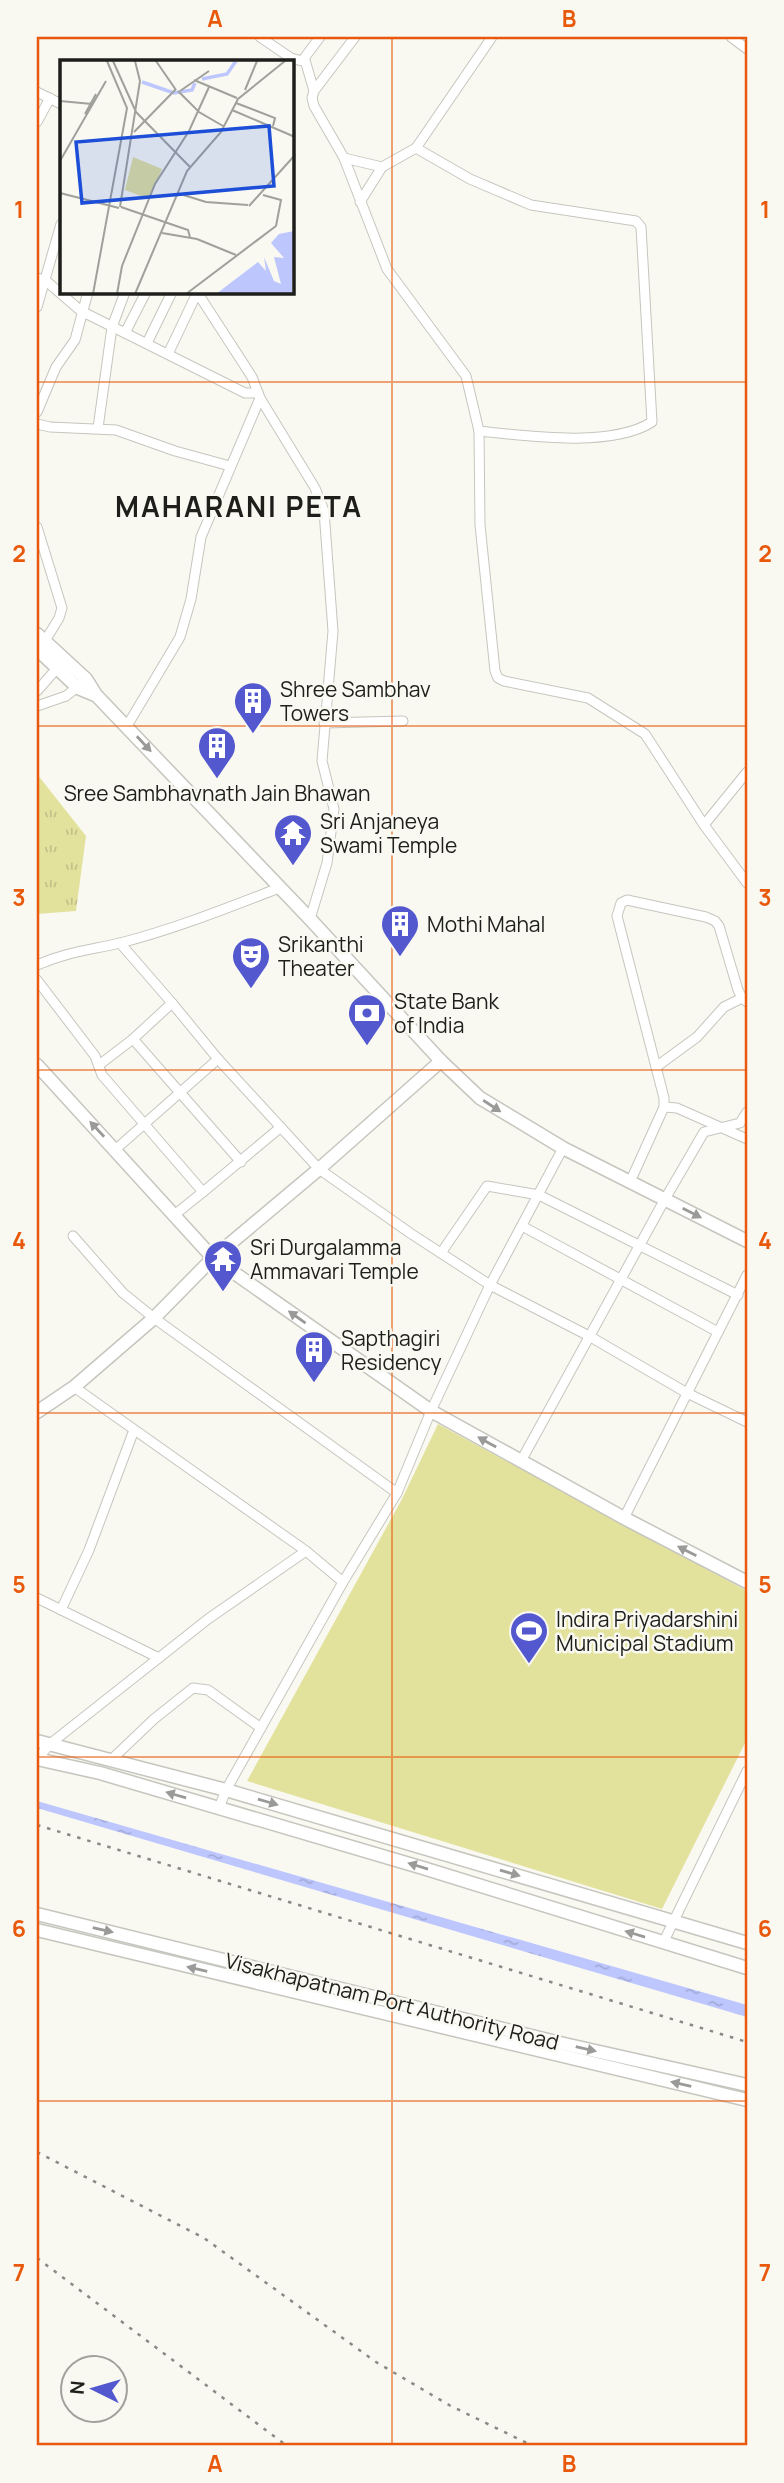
<svg xmlns="http://www.w3.org/2000/svg" width="784" height="2483" viewBox="0 0 784 2483" font-family="Manrope,sans-serif">
<defs>
<pattern id="park-tufts" width="24" height="20" patternUnits="userSpaceOnUse" patternTransform="scale(1.75)"><rect width="24" height="20" fill="#e3e29d"/><path d="M3 7l-1-3M5 7V3M7 7l1-3M15 17l-1-3M17 17v-4M19 17l1-3" fill="none" stroke="#c2c187"/></pattern>
<pattern id="water-ripples" width="26" height="14" patternUnits="userSpaceOnUse" patternTransform="scale(1.75)"><rect width="26" height="14" fill="#bdc7fe"/><path d="M2 4q2-2 4 0t4 0M15 11q2-2 4 0t4 0" fill="none" stroke="#a2aad9"/></pattern>
</defs>
<rect width="100%" height="100%" fill="#f9f9f2"/>
<polygon fill="url(#park-tufts)" points="37,774 86,836 76,911 37,914"/>
<polygon fill="#e3e29d" points="438,1424 747,1591 747,1739 662,1909 247,1781 402,1499"/>
<polygon fill="url(#water-ripples)" points="37,1801 747,2005 747,2017 37,1808"/>
<g fill="none" stroke-linecap="round" stroke-linejoin="round">
<defs>
<g id="street">
<polyline points="260,37 291,58 302,61 320,37"/>
<polyline points="731,37 747,49"/>
<polyline points="305,60 314,91 312,98 314,106 344,158 382,167"/>
<polyline points="314,91 355,37"/>
<polyline points="37,92 61,104"/>
<polyline points="37,122 50,98"/>
<polyline points="416,148 492,37"/>
<path d="M344 158 387 269 466 376 479 431C527 436 611 448 652 422L641 227 636 221 531 205 470 179 416 148 382 167 360 202"/>
<polyline points="37,278 45,280 81,311 245,393 258,393"/>
<polyline points="197,292 252,377 260,398 315,488 324,511 333,631 322,761 334,809 327,863 310,919"/>
<polyline points="37,307 61,224"/>
<polyline points="125,333 146,292"/>
<polyline points="147,343 172,292"/>
<polyline points="168,354 197,293"/>
<polyline points="37,412 56,367 75,340 88,292"/>
<polyline points="37,424 50,427 116,430 175,451 230,466"/>
<polyline points="98,428 112,327 125,292"/>
<polyline points="479,431 480,525 495,671 498,678 504,681 588,698 645,734 704,825 747,883"/>
<polyline points="37,527 62,608 59,618 45,641"/>
<polyline points="37,691 59,666"/>
<polyline points="37,706 66,696 81,684"/>
<polyline points="324,723 403,721"/>
<polyline points="127,726 180,637 191,599 201,537 260,398"/>
<polyline points="704,825 747,772"/>
<path d="M37 965C67 952 90 950 120 943 175 929 227 908 279 888"/>
<polyline points="37,980 95,1056 102,1075 203,1192 173,1216"/>
<polyline points="172,1003 218,1059 319,1169 410,1233 490,1285 589,1336 687,1393 747,1422"/>
<polyline points="133,1039 241,1162"/>
<polyline points="99,1065 133,1039 172,1003 120,943"/>
<polyline points="656,1067 697,1037 724,1007 742,998"/>
<polyline points="664,1107 677,1108 747,1139"/>
<polyline points="116,1149 218,1059"/>
<polyline points="630,1182 664,1107 664,1098 617,916 621,903 627,900 706,917 715,921 719,926 738,990 742,998 747,1002"/>
<polyline points="203,1192 281,1127"/>
<polyline points="522,1226 718,1332"/>
<polyline points="73,1236 123,1293 154,1318 397,1493"/>
<polyline points="441,1253 487,1186 539,1195 738,1295"/>
<polyline points="74,1387 306,1551 343,1582"/>
<polyline points="521,1461 665,1199 704,1132 740,1123 747,1112"/>
<polyline points="624,1518 747,1275"/>
<polyline points="37,1598 159,1658"/>
<polyline points="61,1610 89,1550 134,1430"/>
<polyline points="37,1759 50,1744 208,1619 306,1551"/>
<polyline points="111,1760 154,1719 193,1688 208,1690 261,1728"/>
<polyline points="219,1808 226,1790 343,1582 397,1493 431,1411 490,1285 563,1148"/>
<polyline points="663,1943 747,1771"/>
</g>
<g id="secondary">
<polyline points="37,634 86,679 96,695 310,919 441,1061 480,1098 563,1148 747,1241"/>
<polyline points="37,649 78,688 95,695"/>
<polyline points="37,1065 213,1258 431,1411 624,1518 747,1582"/>
<polyline points="37,1412 74,1387 154,1318 213,1258 319,1169 441,1061"/>
<polyline points="37,1741 226,1790 747,1943"/>
<polyline points="37,1759 100,1773 423,1868 747,1968"/>
<polyline points="37,1914 564,2044 747,2085"/>
<polyline points="37,1930 747,2100"/>
</g>
</defs>
<use href="#street" stroke="#c6c6bf" stroke-width="11"/>
<use href="#secondary" stroke="#c6c6bf" stroke-width="15"/>
<use href="#street" stroke="#fff" stroke-width="9"/>
<use href="#secondary" stroke="#fff" stroke-width="12"/>
<g stroke="#8a8a85" stroke-width="2.5" stroke-dasharray="3.5 7" stroke-linecap="butt">
<polyline points="37,1825 747,2042"/>
<polyline points="37,2152 204,2238 376,2362 449,2405 533,2446"/>
<polyline points="37,2258 287,2446"/>
</g>
</g>
<defs><path id="oneway-solid" d="M-6-.8H1V-3.2L6.5 0L1 3.2V.8H-6Z" transform="scale(1.75)"/></defs>
<g fill="#9a9a98">
<use href="#oneway-solid" transform="translate(144 744) rotate(47)"/>
<use href="#oneway-solid" transform="translate(492 1106) rotate(33)"/>
<use href="#oneway-solid" transform="translate(97 1129) rotate(-133)"/>
<use href="#oneway-solid" transform="translate(692 1213) rotate(27)"/>
<use href="#oneway-solid" transform="translate(297 1317) rotate(-145)"/>
<use href="#oneway-solid" transform="translate(487 1442) rotate(-151)"/>
<use href="#oneway-solid" transform="translate(687 1551) rotate(-153)"/>
<use href="#oneway-solid" transform="translate(176 1795) rotate(-164)"/>
<use href="#oneway-solid" transform="translate(268 1802) rotate(16)"/>
<use href="#oneway-solid" transform="translate(418 1866) rotate(-163)"/>
<use href="#oneway-solid" transform="translate(510 1873) rotate(16)"/>
<use href="#oneway-solid" transform="translate(103 1930) rotate(13)"/>
<use href="#oneway-solid" transform="translate(635 1934) rotate(-163)"/>
<use href="#oneway-solid" transform="translate(197 1969) rotate(-167)"/>
<use href="#oneway-solid" transform="translate(586 2049) rotate(13)"/>
<use href="#oneway-solid" transform="translate(681 2084) rotate(-167)"/>
</g>
<path fill="none" stroke="#e8590c" stroke-width="2" stroke-opacity="0.55" d="M392 37V2446M37 382H747M37 726H747M37 1070H747M37 1413H747M37 1757H747M37 2101H747"/>
<defs>
<symbol id="building-pin" viewBox="-11 -11 22 30"><path d="M0 17L-7.5 6A9.5 9.5 0 1 1 7.5 6Z" fill="#5358cf" stroke="#f9f9f2"/><path d="M-4-6H4V6H1V3H-1V6H-4ZM-2.5-4.3h1.7v1.8h-1.7ZM.8-4.3h1.7v1.8H.8ZM-2.5-1h1.7V.8h-1.7ZM.8-1h1.7V.8H.8Z" fill="#fff"/></symbol>
<symbol id="temple-pin" viewBox="-11 -11 22 30"><path d="M0 17L-7.5 6A9.5 9.5 0 1 1 7.5 6Z" fill="#5358cf" stroke="#f9f9f2"/><path d="M0-6L5-2H3V0L6.5 2.5H4V6H1.5V3h-3V6H-4V2.5H-6.5L-3 0V-2H-5Z" fill="#fff"/></symbol>
<symbol id="theatre-pin" viewBox="-11 -11 22 30"><path d="M0 17L-7.5 6A9.5 9.5 0 1 1 7.5 6Z" fill="#5358cf" stroke="#f9f9f2"/><path d="M-5-5.5Q0-4 5-5.5V0Q5 5 0 6Q-5 5-5 0ZM-3.3-2.5H-1v1.5H-3.3ZM1-2.5H3.3v1.5H1ZM-2.8 1Q0 5.5 2.8 1Z" fill="#fff"/></symbol>
<symbol id="bank-pin" viewBox="-11 -11 22 30"><path d="M0 17L-7.5 6A9.5 9.5 0 1 1 7.5 6Z" fill="#5358cf" stroke="#f9f9f2"/><path d="M-6-4H6V4H-6ZM0-2.3a2.3 2.3 0 1 0 0 4.6a2.3 2.3 0 1 0 0-4.6Z" fill="#fff"/></symbol>
<symbol id="stadium-pin" viewBox="-11 -11 22 30"><path d="M0 17L-7.5 6A9.5 9.5 0 1 1 7.5 6Z" fill="#5358cf" stroke="#f9f9f2"/><path d="M0-5a6.5 5 0 1 0 0 10a6.5 5 0 1 0 0-10ZM-3.5-1.8h7v3.6h-7Z" fill="#fff"/></symbol>
</defs>
<g fill-rule="evenodd">
<use href="#building-pin" x="231" y="679" width="44" height="60"/>
<use href="#building-pin" x="195" y="724" width="44" height="60"/>
<use href="#temple-pin" x="271" y="811" width="44" height="60"/>
<use href="#building-pin" x="378" y="902" width="44" height="60"/>
<use href="#theatre-pin" x="229" y="934" width="44" height="60"/>
<use href="#bank-pin" x="345" y="991" width="44" height="60"/>
<use href="#temple-pin" x="201" y="1237" width="44" height="60"/>
<use href="#building-pin" x="292" y="1328" width="44" height="60"/>
<use href="#stadium-pin" x="507" y="1609" width="44" height="60"/>
</g>
<g text-anchor="middle" dominant-baseline="central" stroke-width="5" stroke-linejoin="round" paint-order="stroke">
<g font-size="21" fill="#1e1e1b" stroke="#f9f9f2" text-anchor="start">
<text x="280" y="689">Shree Sambhav<tspan x="280" dy="24">Towers</tspan></text>
<text x="217" y="793" text-anchor="middle">Sree Sambhavnath Jain Bhawan</text>
<text x="320" y="821">Sri Anjaneya<tspan x="320" dy="24">Swami Temple</tspan></text>
<text x="427" y="924">Mothi Mahal</text>
<text x="278" y="944">Srikanthi<tspan x="278" dy="24">Theater</tspan></text>
<text x="394" y="1001">State Bank<tspan x="394" dy="24">of India</tspan></text>
<text x="250" y="1247">Sri Durgalamma<tspan x="250" dy="24">Ammavari Temple</tspan></text>
<text x="341" y="1338">Sapthagiri<tspan x="341" dy="24">Residency</tspan></text>
<text x="556" y="1619">Indira Priyadarshini<tspan x="556" dy="24">Municipal Stadium</tspan></text>
</g>
<g font-size="21" fill="#1e1e1b" stroke="#f9f9f2">
<text transform="translate(392 2001) rotate(14)">Visakhapatnam Port Authority Road</text>
</g>
<g font-size="28" font-weight="bold" letter-spacing="2" fill="#1e1e1b" stroke="#f9f9f2">
<text x="239" y="506">MAHARANI PETA</text>
</g>
</g>
<g transform="translate(60 60)">
<rect width="234" height="234" fill="#f9f9f2"/>
<path d="M73 97 102 109 89 139 65 130Z" fill="#e3e29d"/>
<path d="M234 171 232 234H156L198 202 206 211 204 197 214 221 221 224 214 197 224 198 211 183 219 174Z" fill="#bdc7fe"/>
<path fill="none" stroke="#bdc7fe" stroke-width="3.5" d="M142 19 167 14 176 1M82 22 114 33 132 30 135 23"/>
<path fill="none" stroke="#a1a19c" stroke-width="2" d="M53 1 76 52M96 1 116 30M134 20 177 38M185 30 197 1M118 31 139 52 163 66M120 31 149 11M0 41 32 44M176 43 215 58 213 66M172 50 235 77M76 52 130 107M25 54 36 34M74 72 116 29M0 101 46 21M0 133 59 148M117 133 146 142 188 145M203 135 221 140 216 166M189 146 235 95M60 147 80 21 75 1M61 147 128 170 130 177M102 173 137 179 176 195M33 234 67 48 47 1M57 234 62 206 95 124 129 71 149 27M75 234 127 111 161 72 178 39 225 1M126 234 216 166"/>
<path fill="#1d4ed8" fill-opacity="0.15" stroke="#1d4ed8" stroke-width="3.5" d="M209 66 214 126 22 143 16 82Z"/>
<rect width="234" height="234" fill="none" stroke="#1e1e1b" stroke-width="3.5"/>
</g>
<rect width="784" height="2483" fill="none" stroke="#f9f9f2" stroke-width="77"/>
<g transform="translate(94 2389) rotate(275)"><circle r="33" fill="#f9f9f2" stroke="#a1a19c" stroke-width="2"/>
<path d="M0-5L12 26L0 18L-12 26Z" fill="#5358cf"/>
<text y="-10" font-size="19" font-weight="bold" text-anchor="middle" fill="#1e1e1b">N</text>
</g>
<rect x="38" y="38" width="708" height="2406" fill="none" stroke="#e8590c" stroke-width="2.5"/>
<g font-size="23" text-anchor="middle" font-weight="bold" fill="#e8590c">
<text x="215" y="27">A</text>
<text x="569" y="27">B</text>
<text x="19" y="218">1</text>
<text x="765" y="218">1</text>
<text x="19" y="562">2</text>
<text x="765" y="562">2</text>
<text x="19" y="906">3</text>
<text x="765" y="906">3</text>
<text x="19" y="1249">4</text>
<text x="765" y="1249">4</text>
<text x="19" y="1593">5</text>
<text x="765" y="1593">5</text>
<text x="19" y="1937">6</text>
<text x="765" y="1937">6</text>
<text x="19" y="2281">7</text>
<text x="765" y="2281">7</text>
<text x="215" y="2472">A</text>
<text x="569" y="2472">B</text>
</g>
</svg>
